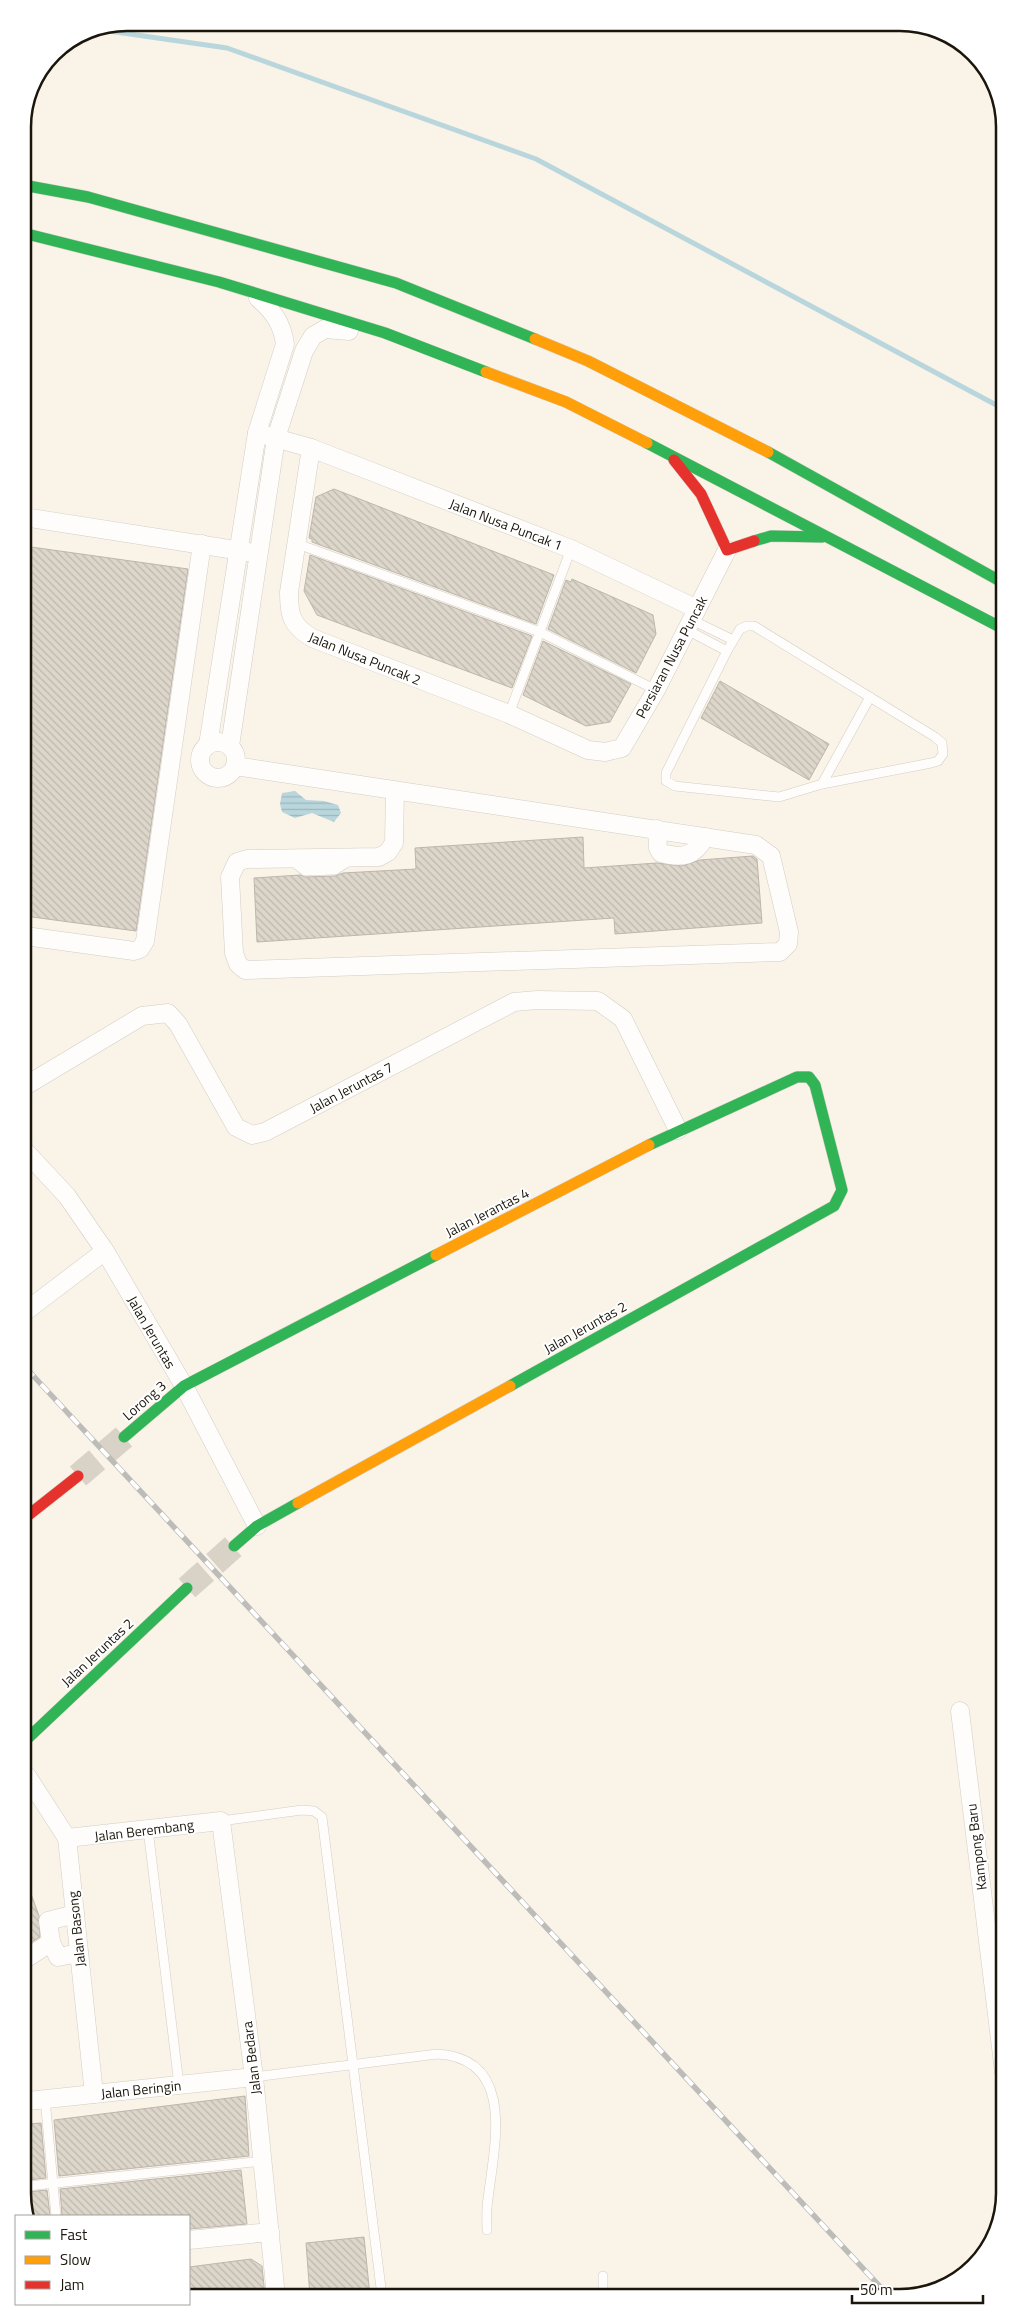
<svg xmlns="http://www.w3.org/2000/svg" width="1027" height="2320" viewBox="0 0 1027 2320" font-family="'Titillium Web',sans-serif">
<defs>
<pattern id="water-rules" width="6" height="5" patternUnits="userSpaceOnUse" patternTransform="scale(1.25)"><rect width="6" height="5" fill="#b9d6dd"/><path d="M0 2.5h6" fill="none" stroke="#9eb7bc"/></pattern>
<pattern id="building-back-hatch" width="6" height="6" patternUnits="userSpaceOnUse" patternTransform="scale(1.25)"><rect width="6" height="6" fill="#ddd6cb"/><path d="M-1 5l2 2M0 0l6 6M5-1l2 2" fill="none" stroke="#bdb7ad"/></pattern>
</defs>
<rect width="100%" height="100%" fill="#f9f3e8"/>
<polygon fill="url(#water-rules)" points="295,791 306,800 324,801 338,805 341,813 334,822 312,813 295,818 282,812 280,804 282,793"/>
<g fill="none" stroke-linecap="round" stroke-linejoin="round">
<polyline stroke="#b9d6dd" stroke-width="5" points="95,29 227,48 536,159 1000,407"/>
</g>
<g fill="url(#building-back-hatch)" stroke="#bcb6ac">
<polygon points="334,489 554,575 536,624 312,542 312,539 309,538 316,497"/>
<polygon points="24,546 188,569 136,931 25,916"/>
<polygon points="310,555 532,636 512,688 317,615 304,591"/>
<polygon points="572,579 653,615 656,634 636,673 548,629 566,580 571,582"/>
<polygon points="543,641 631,684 610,722 586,726 523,695"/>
<polygon points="720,681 829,744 809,780 701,718"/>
<polygon points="583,837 584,868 657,863 682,866 700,860 753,856 757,859 762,923 615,934 614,918 257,942 254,878 300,875 305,877 335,876 343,873 416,869 415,848"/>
<polygon points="29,1888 39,1916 40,1937 27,1945"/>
<polygon points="245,2096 249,2156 59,2176 54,2120"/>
<polygon points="41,2123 46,2178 28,2180 28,2124"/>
<polygon points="241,2170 247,2224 189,2229 189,2216 62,2216 60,2189"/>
<polygon points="47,2190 50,2216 28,2216 28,2192"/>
<polygon points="364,2237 370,2296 310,2296 306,2243"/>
<polygon points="251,2259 262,2266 265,2296 189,2297 189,2267"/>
</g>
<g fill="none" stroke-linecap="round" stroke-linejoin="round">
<g stroke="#d8d2c7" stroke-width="25" stroke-dasharray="25 12" stroke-linecap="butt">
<polyline points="78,1476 124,1437"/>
<polyline points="187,1588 234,1546"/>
</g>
<defs>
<g id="lane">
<polyline points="295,543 540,632 656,690"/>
<polyline points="692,620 733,640"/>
<polygon points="747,626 754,626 935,737 942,743 943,754 938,761 931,763 822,784 779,797 675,786 666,781 666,773 727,651 740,629"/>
<polyline points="687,630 727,651"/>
<polyline points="509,714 571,549"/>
<polyline points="822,784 870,697"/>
<polyline points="291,860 305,871 335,870 351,860"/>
<polyline points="221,1821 302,1810 314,1811 322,1817 382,2296"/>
<polyline points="148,1829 179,2085"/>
<path d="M254 2077 437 2054C517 2058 494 2147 488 2199 486 2209 487 2220 487 2230"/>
<polyline points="45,2099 56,2216"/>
<polyline points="28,2186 263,2161"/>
<polyline points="603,2276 603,2294"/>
</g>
<g id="street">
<polyline points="257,433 311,448 571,549 697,609"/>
<path d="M311 448 289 592C289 615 291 625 312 638L509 714 588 750 605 752 622 748 656 690 727 550"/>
<polyline points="24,517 248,552"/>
<circle cx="218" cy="760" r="18"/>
<path d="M208 745 257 433 285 344C282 323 273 311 258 298"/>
<polyline points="230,746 276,438 304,351 313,336 325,329 349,331"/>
<polyline points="235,766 756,845 771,856 789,932 788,944 780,952 245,970 238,964 234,953 230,877 237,862 247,859 379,857 388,852 394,843 395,790"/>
<path d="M657 829 658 848 661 853C683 859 695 856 705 837"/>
<polyline points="25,936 134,951 140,949 145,941 202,544"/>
<polyline points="25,1086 142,1016 168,1013 178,1024 236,1127 252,1135 265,1132 514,1002 537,1000 598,1001 623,1019 678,1130"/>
<polyline points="25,1151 67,1196 105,1251 184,1386 257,1526"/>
<polyline points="26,1311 105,1251"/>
<polyline points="960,1711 1004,2072"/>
<polyline points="27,1776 67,1838 94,2094"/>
<polyline points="67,1838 221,1821 254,2077 276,2296"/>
<polyline points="51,1942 48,1921 75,1914"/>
<polyline points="27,1958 51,1942 58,1957 79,1953"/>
<polyline points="28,2101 254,2077"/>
<polyline points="189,2240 270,2232"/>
</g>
<g id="fast">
<polyline points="23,185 88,197 396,283 535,339"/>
<polyline points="23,233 219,282 385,333 486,372"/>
<polyline points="647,443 1000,627"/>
<polyline points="768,452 1000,581"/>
<polyline points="754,541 771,536 822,537"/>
<polyline points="510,1386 834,1206 842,1190 815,1085 809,1077 797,1077 649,1145"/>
<polyline points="124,1437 184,1386 436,1255"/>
<polyline points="234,1546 257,1526 298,1503"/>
<polyline points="27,1739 187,1588"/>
</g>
<g id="slow">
<polyline points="535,339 588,361 768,452"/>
<polyline points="486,372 566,402 647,443"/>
<polyline points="436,1255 649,1145"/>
<polyline points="298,1503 510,1386"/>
</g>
<g id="jam">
<polyline points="674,460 701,494 727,550 754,541"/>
<polyline points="26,1517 78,1476"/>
</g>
</defs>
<use href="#lane" stroke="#d3cdc3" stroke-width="10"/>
<use href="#street" stroke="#d3cdc3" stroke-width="19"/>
<use href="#fast" stroke="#d3cdc3" stroke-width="12"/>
<use href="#slow" stroke="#d3cdc3" stroke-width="12"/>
<use href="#jam" stroke="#d3cdc3" stroke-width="12"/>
<use href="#lane" stroke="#fefdfc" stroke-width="9"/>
<use href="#street" stroke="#fefdfc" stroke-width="18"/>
<use href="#fast" stroke="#30b455" stroke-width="11"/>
<use href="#slow" stroke="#ff9f0a" stroke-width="11"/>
<use href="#jam" stroke="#e5322d" stroke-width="11"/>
<defs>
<polyline id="rail" points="26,1368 885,2292"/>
</defs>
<use href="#rail" stroke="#bebcb9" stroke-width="5.5"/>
<use href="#rail" stroke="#fff" stroke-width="4" stroke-dasharray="11" stroke-linecap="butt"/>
</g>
<g text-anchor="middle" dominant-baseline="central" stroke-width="4" stroke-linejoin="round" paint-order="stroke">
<g font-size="14" fill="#1b160b" stroke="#fff">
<text transform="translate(506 524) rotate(21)">Jalan Nusa Puncak 1</text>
<text transform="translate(671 657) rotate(-62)">Persiaran Nusa Puncak</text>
<text transform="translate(365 658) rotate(22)">Jalan Nusa Puncak 2</text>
<text transform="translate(351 1087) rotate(-28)">Jalan Jeruntas 7</text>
<text transform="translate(487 1212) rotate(-27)">Jalan Jerantas 4</text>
<text transform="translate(585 1327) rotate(-29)">Jalan Jeruntas 2</text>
<text transform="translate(152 1332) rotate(60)">Jalan Jeruntas</text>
<text transform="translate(144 1400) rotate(-41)">Lorong 3</text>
<text transform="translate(97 1652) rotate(-43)">Jalan Jeruntas 2</text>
<text transform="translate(144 1830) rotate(-7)">Jalan Berembang</text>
<text transform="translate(976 1847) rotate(-97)">Kampong Baru</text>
<text transform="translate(76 1929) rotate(-96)">Jalan Basong</text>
<text transform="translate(251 2058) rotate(-97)">Jalan Bedara</text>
<text transform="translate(141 2089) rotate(-6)">Jalan Beringin</text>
</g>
</g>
<path d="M0 0H1027V2320H0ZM127 31H900A96 96 0 0 1 996 127V2193A96 96 0 0 1 900 2289H127A96 96 0 0 1 31 2193V127A96 96 0 0 1 127 31Z" fill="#fff" fill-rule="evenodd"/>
<path fill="none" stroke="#1b160b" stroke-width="2.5" d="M127 31H900A96 96 0 0 1 996 127V2193A96 96 0 0 1 900 2289H127A96 96 0 0 1 31 2193V127A96 96 0 0 1 127 31Z"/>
<rect x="15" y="2215" width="175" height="90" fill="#ffffff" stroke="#a4a29d"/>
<rect x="25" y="2231" width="25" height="8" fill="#30b455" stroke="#a4a29d"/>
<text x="60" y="2240" font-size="15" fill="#1b160b">Fast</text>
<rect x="25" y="2256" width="25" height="8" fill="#ff9f0a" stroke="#a4a29d"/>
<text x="60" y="2265" font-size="15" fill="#1b160b">Slow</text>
<rect x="25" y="2281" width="25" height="8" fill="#e5322d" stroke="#a4a29d"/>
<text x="60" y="2290" font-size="15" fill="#1b160b">Jam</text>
<path d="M852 2295v8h131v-8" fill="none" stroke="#1b160b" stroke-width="2.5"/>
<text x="860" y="2295" font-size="15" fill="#1b160b" stroke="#ffffff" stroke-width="4" paint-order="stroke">50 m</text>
</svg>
